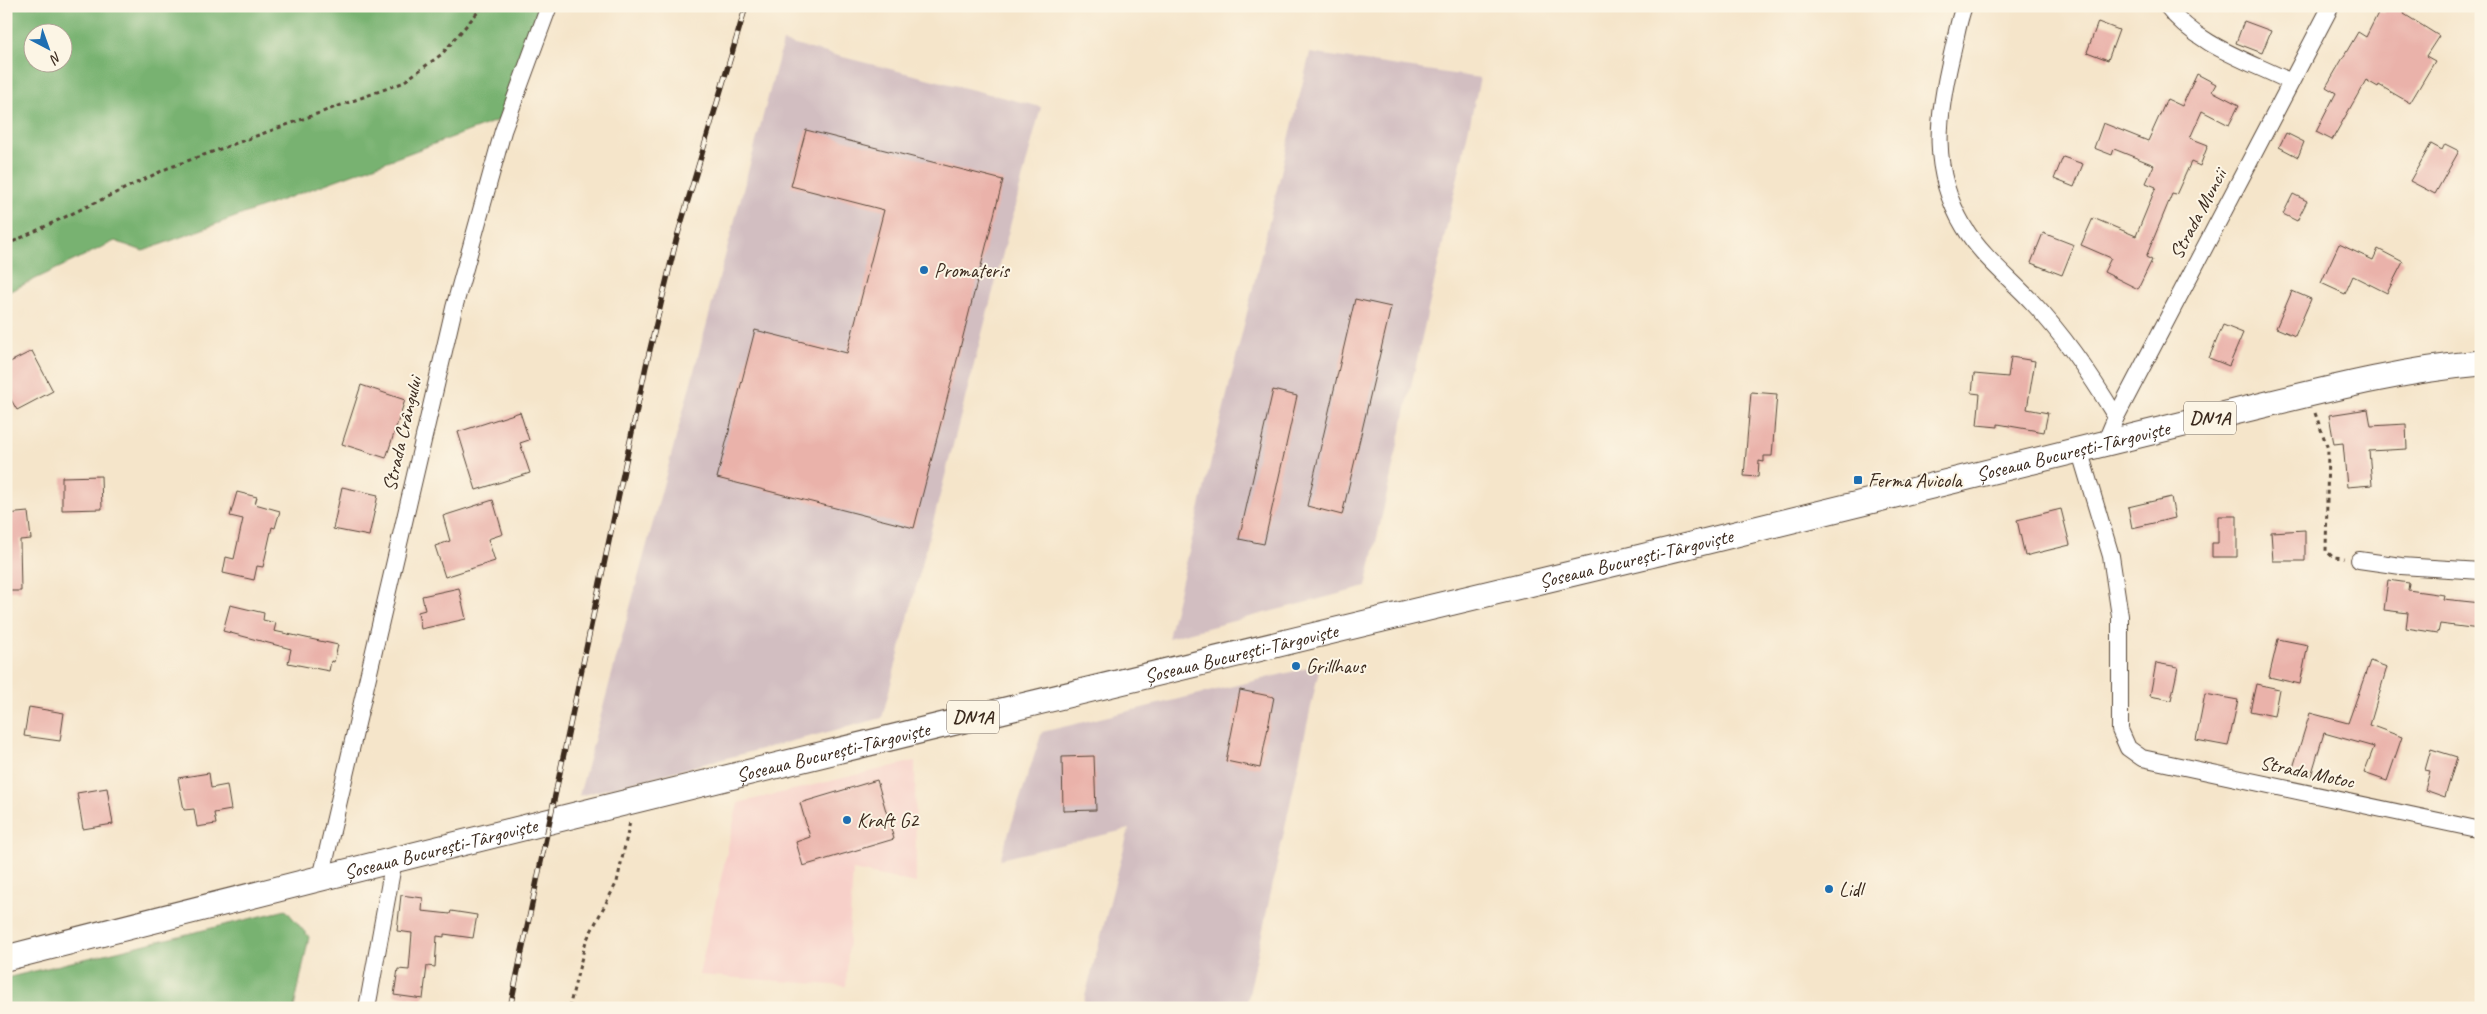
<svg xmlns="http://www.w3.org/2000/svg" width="2487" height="1014" viewBox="0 0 2487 1014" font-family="Caveat,sans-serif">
<rect width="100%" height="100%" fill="#fcf5e5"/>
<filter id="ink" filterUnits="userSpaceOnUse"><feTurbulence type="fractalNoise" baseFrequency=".02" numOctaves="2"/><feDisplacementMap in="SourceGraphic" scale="10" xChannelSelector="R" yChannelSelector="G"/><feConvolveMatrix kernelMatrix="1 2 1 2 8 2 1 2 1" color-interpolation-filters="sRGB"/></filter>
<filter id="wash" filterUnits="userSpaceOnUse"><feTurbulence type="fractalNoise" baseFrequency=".0096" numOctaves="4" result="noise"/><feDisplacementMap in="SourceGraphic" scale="20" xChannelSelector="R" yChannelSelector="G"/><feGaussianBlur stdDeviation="1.12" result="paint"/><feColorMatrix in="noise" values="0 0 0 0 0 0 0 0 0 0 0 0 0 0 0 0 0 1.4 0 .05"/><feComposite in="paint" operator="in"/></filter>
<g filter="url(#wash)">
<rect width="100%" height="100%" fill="#f5e5ca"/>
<polygon fill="#f7d0c9" points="915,761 916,883 853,870 846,986 699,975 738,803"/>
<g fill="#d2bec1">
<polygon points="783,42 1041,107 882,718 579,796"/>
<polygon points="1310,53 1480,78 1366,587 1168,638"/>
<polygon points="1320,665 1246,1008 1082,1008 1129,829 1000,859 1042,732"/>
</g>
<g fill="#78b271" stroke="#5a6e48" fill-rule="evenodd">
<path d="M6 6H539L499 120 143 251 115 241 6 293ZM32 32H62V62H32Z"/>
<polygon points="286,910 309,937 294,1008 6,1008 6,978"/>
</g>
<g id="blocks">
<g fill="#eab2aa">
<polygon points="2387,6 2407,6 2404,14 2439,36 2426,56 2435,61 2410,103 2379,85 2378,87 2366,80 2332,140 2316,132 2336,93 2326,87 2358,32 2366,37 2379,11 2384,13"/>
<polygon points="2244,21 2271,31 2262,53 2236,43"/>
<polygon points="2098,22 2119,30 2108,60 2087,52"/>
<polygon points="2197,74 2216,84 2212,91 2239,105 2229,125 2202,111 2190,138 2208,145 2200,166 2191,162 2176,195 2172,194 2146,257 2152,260 2138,289 2104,272 2111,258 2081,245 2093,218 2136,236 2156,187 2146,183 2154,165 2114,149 2112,155 2094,148 2103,123 2148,141 2167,99 2182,106"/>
<polygon points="806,130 1003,180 914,528 717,478 755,330 847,353 884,210 791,186"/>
<polygon points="2286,133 2304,142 2298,157 2279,147"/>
<polygon points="2431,144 2442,150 2445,144 2459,151 2435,194 2410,181"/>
<polygon points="2063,157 2083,164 2074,187 2054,179"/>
<polygon points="2293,194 2307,201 2297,221 2283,214"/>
<polygon points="2043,233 2074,245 2062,275 2031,263"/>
<polygon points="2339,244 2373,260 2378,249 2403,262 2387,293 2353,276 2345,294 2321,283"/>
<polygon points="2292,291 2311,299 2295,336 2276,328"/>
<polygon points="1355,299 1391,307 1342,515 1307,506"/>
<polygon points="2223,325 2243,333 2229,366 2209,358"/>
<polygon points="32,351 53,391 17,410 6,391 6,364"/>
<polygon points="2011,357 2035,361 2027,409 2048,413 2044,432 1998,424 1998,427 1977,425 1980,394 1972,393 1974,374 2008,377"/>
<polygon points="361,385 405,400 386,458 342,444"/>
<polygon points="1273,390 1297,396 1264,544 1239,539"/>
<polygon points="1751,392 1777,394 1772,456 1764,456 1764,462 1759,461 1758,477 1744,476"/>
<polygon points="2368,409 2371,426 2406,424 2407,449 2369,451 2372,485 2347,487 2343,443 2334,444 2329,415"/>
<polygon points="520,412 529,440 520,443 530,473 476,490 458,432"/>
<polygon points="101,476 102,509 62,510 62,477"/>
<polygon points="342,487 378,495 369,536 333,529"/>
<polygon points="237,492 257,497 255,504 280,511 275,528 272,527 263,567 257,566 254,580 223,573 226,557 234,559 243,519 230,516"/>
<polygon points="2171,497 2175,518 2132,528 2128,507"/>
<polygon points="493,500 503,534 488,539 495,561 445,577 435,546 450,541 443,516"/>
<polygon points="2061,509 2070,545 2025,556 2017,520"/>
<polygon points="28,512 31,539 20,540 21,591 6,591 6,514"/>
<polygon points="2218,516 2237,516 2237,557 2212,557 2212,543 2218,543"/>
<polygon points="2305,530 2305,561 2273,561 2271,532"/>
<polygon points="2388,580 2409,583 2408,590 2444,595 2443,599 2481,603 2479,629 2440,624 2438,633 2406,628 2408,613 2384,610"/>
<polygon points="459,588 466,619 421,629 418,612 425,610 422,596"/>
<polygon points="230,605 264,613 263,620 276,623 274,631 338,645 334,662 331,661 329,671 288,663 291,649 223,631"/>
<polygon points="2278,639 2308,645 2300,684 2269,677"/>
<polygon points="2370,661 2387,667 2370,725 2402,737 2387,781 2364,773 2374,747 2324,733 2311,776 2292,771 2310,713 2348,723"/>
<polygon points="2156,663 2178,667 2171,700 2150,696"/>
<polygon points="2256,684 2279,689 2274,716 2250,711"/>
<polygon points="1240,690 1274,697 1260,768 1226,761"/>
<polygon points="2205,694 2238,700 2228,746 2196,740"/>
<polygon points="29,707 64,713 60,741 24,736"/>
<polygon points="2431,749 2457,757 2445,797 2425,790 2430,771 2425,770"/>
<polygon points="1094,756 1096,810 1063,811 1062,757"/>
<polygon points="209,773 211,788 227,785 231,810 214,813 216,824 197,827 194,809 184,810 178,778"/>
<polygon points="877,780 894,839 803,866 796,842 810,837 800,803"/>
<polygon points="107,788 113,824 83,829 77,793"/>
<polygon points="401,895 423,898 422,911 450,914 451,911 477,915 473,938 444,934 444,937 437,936 435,967 427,966 423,999 394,995 398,969 409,970 412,933 397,931"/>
</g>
</g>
</g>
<g filter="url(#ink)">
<use href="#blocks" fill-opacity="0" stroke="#574638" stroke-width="1"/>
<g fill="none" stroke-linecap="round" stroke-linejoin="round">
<defs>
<g id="street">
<path d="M1964 6C1958 22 1956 38 1952 54 1937 117 1930 170 1964 227 1982 257 2010 278 2033 303 2065 337 2092 377 2116 417"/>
<path d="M2167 6C2196 45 2249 61 2291 82"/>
<polyline points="2105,443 2116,417 2331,6"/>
<polyline points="2079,449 2111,556 2120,616 2120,730 2128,748 2142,758 2481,830"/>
<polyline points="2359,560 2401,566 2481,571"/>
<polyline points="321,878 454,308 503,131 549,6"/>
<polyline points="367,1008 394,860"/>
</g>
<g id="primary">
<path id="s1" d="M6 958C564 815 1124 681 1683 547 1858 505 2031 460 2205 419 2296 398 2388 371 2481 363"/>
</g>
</defs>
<use href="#street" stroke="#574638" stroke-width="18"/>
<use href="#primary" stroke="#574638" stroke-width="27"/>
<g stroke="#574638" stroke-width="3" stroke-dasharray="4 4" stroke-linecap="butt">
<polyline points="6,245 168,168 402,83 442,54 483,6"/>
<polyline points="2315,413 2328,449 2326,551 2333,557 2344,558"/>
<polyline points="569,1008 586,941 617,882 630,822"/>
</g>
<use href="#street" stroke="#fff" stroke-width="16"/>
<use href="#primary" stroke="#fff" stroke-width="25"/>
<defs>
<polyline id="rail" points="510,1008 646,366 677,237 746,6"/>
</defs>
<use href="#rail" stroke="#3b2a1e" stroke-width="5.5"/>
<use href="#rail" stroke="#fcf5e5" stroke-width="4" stroke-dasharray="11" stroke-linecap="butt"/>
</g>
</g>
<g fill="#1f6fb2" stroke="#fcf5e5" stroke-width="2">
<circle cx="924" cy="270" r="5"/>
<rect x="1853" y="475" width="10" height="10" rx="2.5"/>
<circle cx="1296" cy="666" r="5"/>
<circle cx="847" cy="820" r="5"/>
<circle cx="1829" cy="889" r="5"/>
</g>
<g text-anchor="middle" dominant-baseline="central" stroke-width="4" stroke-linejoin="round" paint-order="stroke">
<g fill="#fcf5e5" stroke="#75675a" stroke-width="1">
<rect x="2184" y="401.5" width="52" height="33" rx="4"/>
<rect x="947" y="700.5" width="52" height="33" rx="4"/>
</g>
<g font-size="19" font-weight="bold" fill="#3b2a1e">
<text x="2210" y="418">DN1A</text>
<text x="973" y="717">DN1A</text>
</g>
<g font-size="20" fill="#3b2a1e" stroke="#fcf5e5">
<text transform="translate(2198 214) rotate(-62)">Strada Muncii</text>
<text transform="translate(402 434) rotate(-77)">Strada Crângului</text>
<text stroke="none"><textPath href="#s1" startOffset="2128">Șoseaua București-Târgoviște</textPath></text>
<text stroke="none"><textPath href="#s1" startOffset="1678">Șoseaua București-Târgoviște</textPath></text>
<text stroke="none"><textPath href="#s1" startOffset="1272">Șoseaua București-Târgoviște</textPath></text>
<text stroke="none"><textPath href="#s1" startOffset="852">Șoseaua București-Târgoviște</textPath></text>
<text transform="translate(2307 772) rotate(12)">Strada Motoc</text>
<text stroke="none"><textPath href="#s1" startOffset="448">Șoseaua București-Târgoviște</textPath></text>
</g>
<g font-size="20" fill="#3b2a1e" stroke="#fcf5e5" text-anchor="start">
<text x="934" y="270">Promateris</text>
<text x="1868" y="480">Ferma Avicola</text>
<text x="1306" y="666">Grillhaus</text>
<text x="857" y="820">Kraft G2</text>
<text x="1839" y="889">Lidl</text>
</g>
</g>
<rect width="2487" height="1014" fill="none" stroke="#fcf5e5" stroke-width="25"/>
<g transform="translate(48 48) rotate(139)"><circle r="24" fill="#fcf5e5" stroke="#afa495"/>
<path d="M0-4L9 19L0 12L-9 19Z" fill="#1f6fb2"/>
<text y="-8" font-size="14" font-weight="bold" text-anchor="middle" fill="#3b2a1e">N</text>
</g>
</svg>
